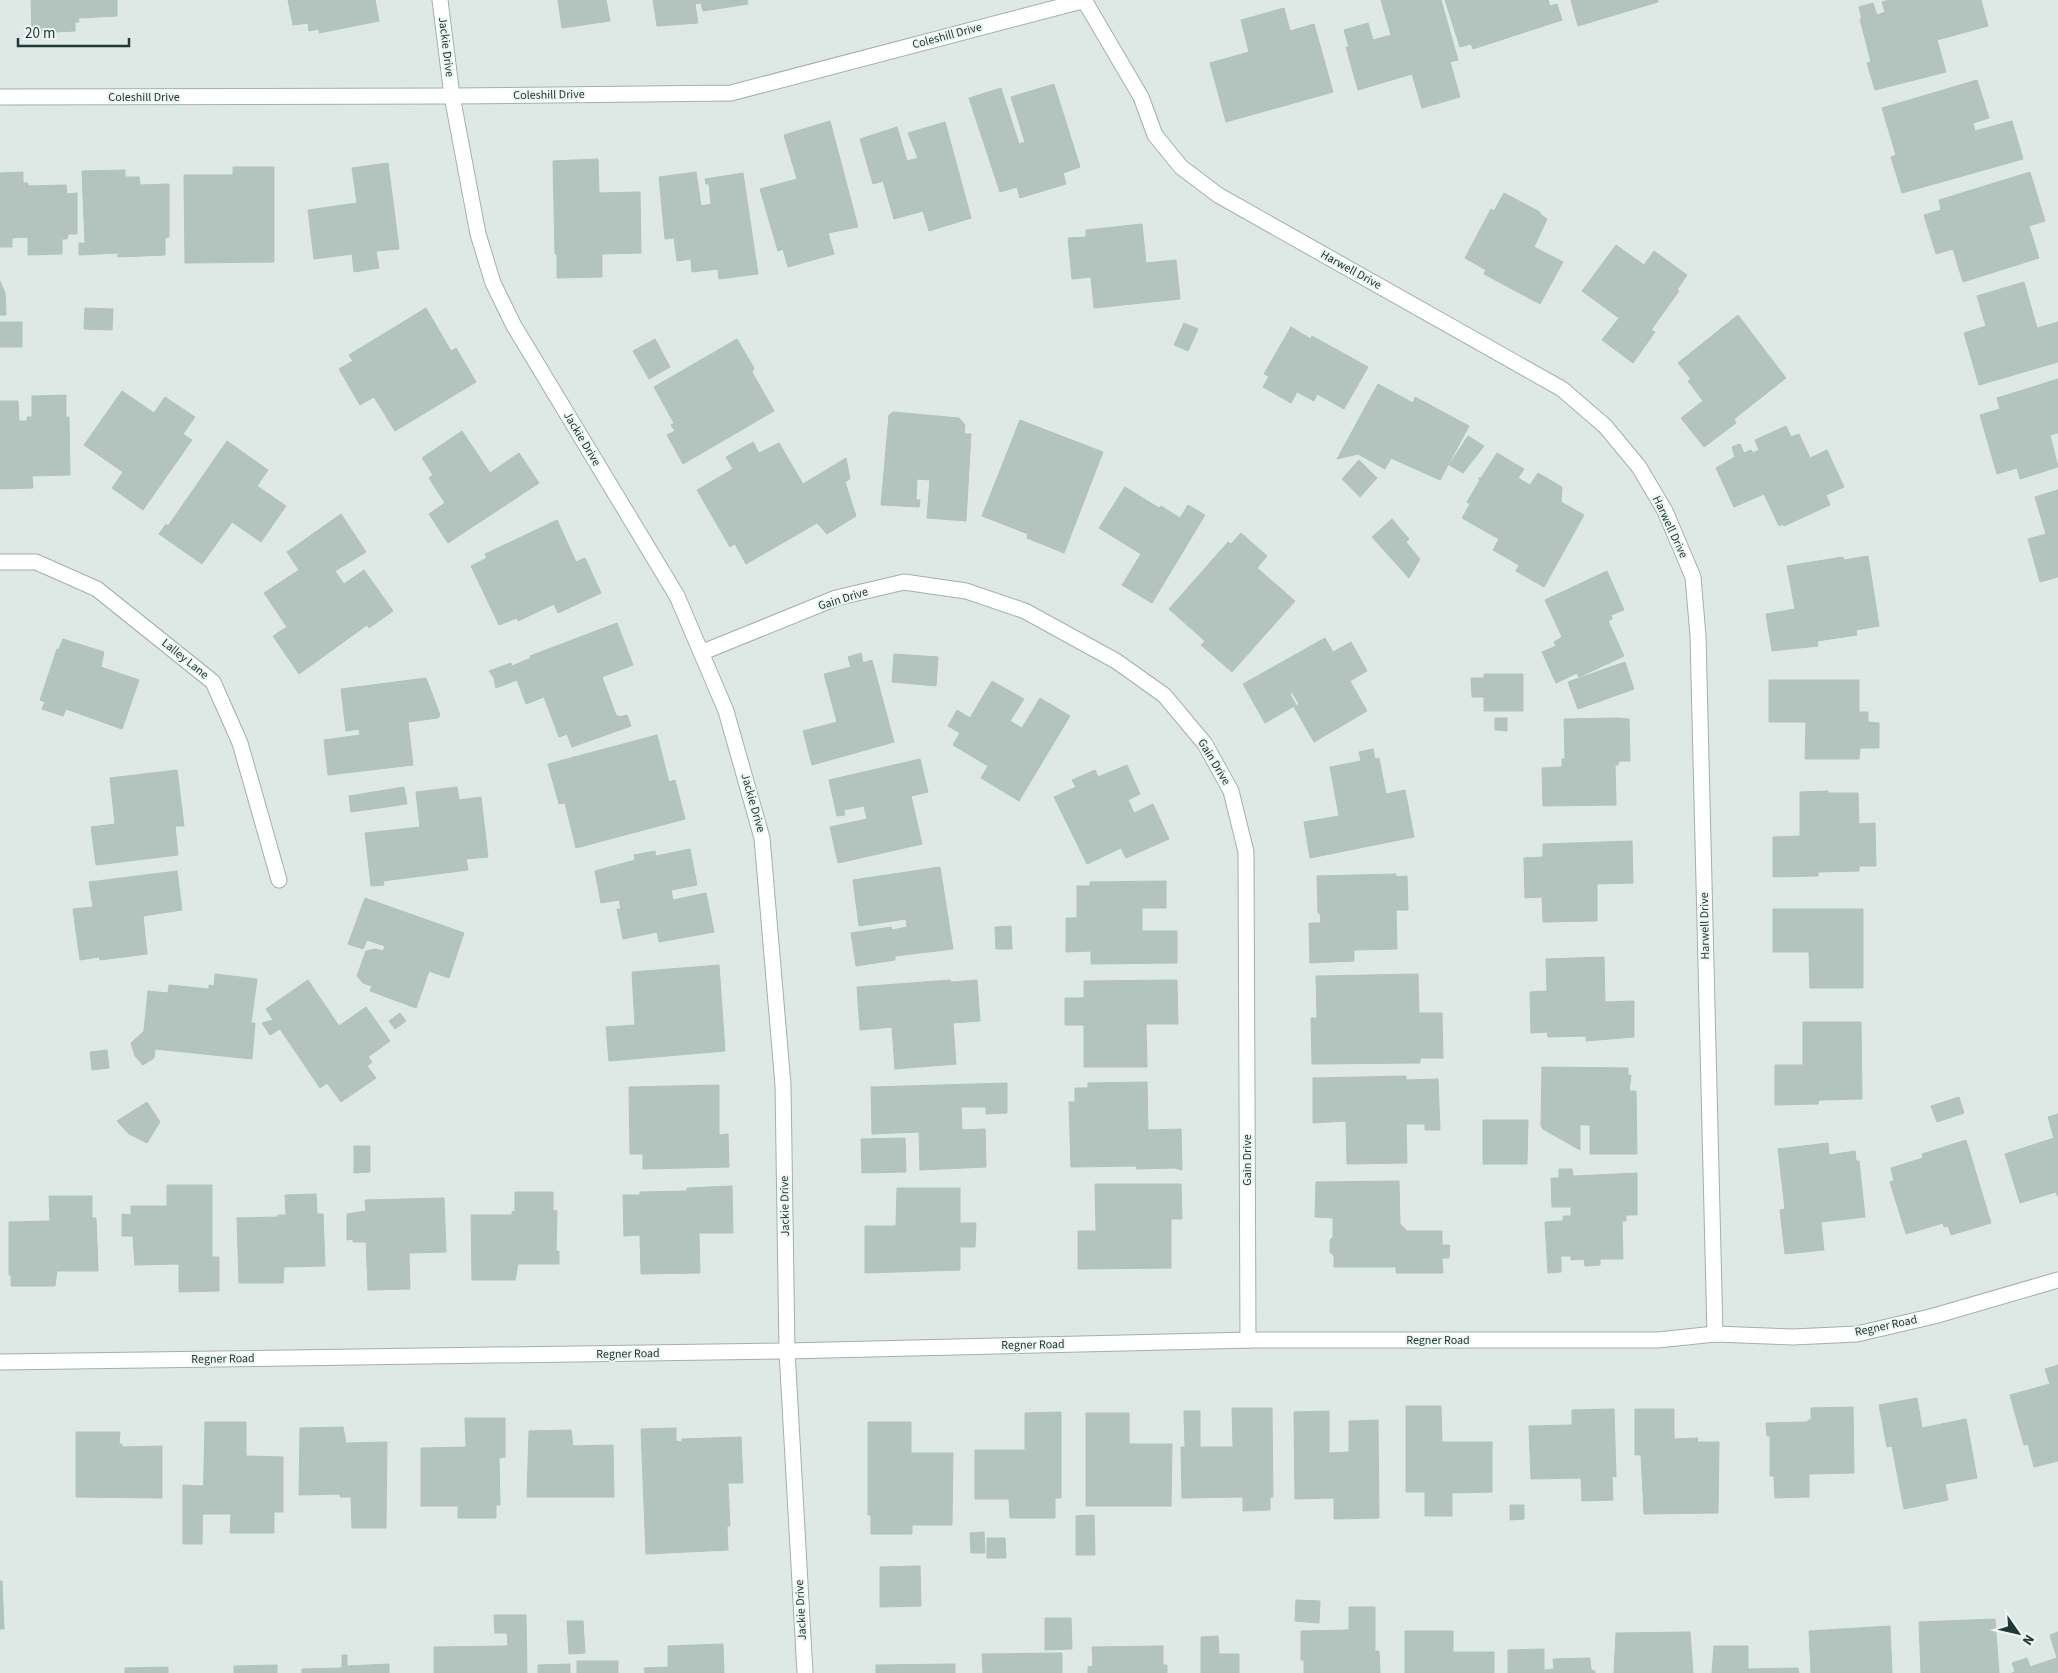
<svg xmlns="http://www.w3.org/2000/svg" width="2058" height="1673" viewBox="0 0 2058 1673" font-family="'Source Sans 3',sans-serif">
<rect width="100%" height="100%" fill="#dee9e6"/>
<g fill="#b3c4bf" stroke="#b1c3be">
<polygon points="31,0 117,0 117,16 78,18 79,22 75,22 75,31 32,33"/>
<polygon points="288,0 375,0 379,21 319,33 319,29 309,31 308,23 293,25"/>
<polygon points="558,0 606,0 610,21 562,28"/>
<polygon points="653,0 747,0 748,4 703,11 701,3 695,4 698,23 657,26"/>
<polygon points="1381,0 1441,0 1458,60 1450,62 1460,97 1422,108 1412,74 1358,90 1346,47 1349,47 1344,30 1368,23 1373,40 1391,35"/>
<polygon points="1445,0 1548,0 1550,6 1557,4 1562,20 1473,49 1471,44 1460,47"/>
<polygon points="1571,0 1658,0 1658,2 1578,26"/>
<polygon points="1888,0 1981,0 1988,26 1937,40 1946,72 1875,90 1867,63 1871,62 1860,19 1862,19 1859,7 1873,3 1877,15 1885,12 1882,2"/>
<polygon points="1284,8 1290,31 1314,24 1333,92 1226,122 1210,63 1249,52 1241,20"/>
<polygon points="1977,80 1989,118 1973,123 1975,131 2012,121 2023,159 1902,193 1891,157 1896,155 1882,108"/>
<polygon points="1054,84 1080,167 1063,173 1066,184 1020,198 1017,187 1000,192 969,98 1001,88 1019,144 1025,142 1011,97"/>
<polygon points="830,121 858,227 828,233 834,254 788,267 783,249 778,251 760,189 797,179 784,135"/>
<polygon points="945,122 971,218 929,231 923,211 894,219 883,181 873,184 860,139 897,127 907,161 918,158 908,133"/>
<polygon points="598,159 599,193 640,192 641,253 602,254 602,277 557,278 557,254 555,254 553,161"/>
<polygon points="388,163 399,249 376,251 379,268 354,272 352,254 314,259 308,210 357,203 352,168"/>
<polygon points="233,167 274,167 274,262 185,263 184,175 233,175"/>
<polygon points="125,170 125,177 139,177 140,185 169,184 169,237 165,238 165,255 118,257 118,253 79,255 79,243 85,243 82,171"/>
<polygon points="23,172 23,183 28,183 28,186 66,185 67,194 77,193 77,234 68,234 67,239 62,239 62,254 28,255 28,237 12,238 12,247 0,247 0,173"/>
<polygon points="696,172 701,206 711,204 709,184 706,184 705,179 743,173 758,274 719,279 718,269 692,272 691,259 677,261 674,238 665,239 659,177"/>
<polygon points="2030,172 2045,221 2029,226 2039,258 1963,282 1953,249 1936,254 1924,215 1941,210 1939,200"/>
<polygon points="1504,193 1540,212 1540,214 1547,219 1534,247 1563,262 1540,304 1484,274 1486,270 1465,258 1491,209 1494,211"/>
<polygon points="1142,224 1146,263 1176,260 1180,299 1094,308 1091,277 1072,279 1068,238 1086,237 1086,230"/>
<polygon points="1616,245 1644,265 1654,251 1687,275 1677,290 1679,291 1651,330 1655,332 1633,363 1602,340 1619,318 1582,291"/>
<polygon points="0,281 5,293 6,315 0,315"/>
<polygon points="2024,282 2037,328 2058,322 2058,362 1979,385 1964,333 1986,326 1977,296"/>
<polygon points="85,308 113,309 112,330 84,329"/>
<polygon points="426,308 451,351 456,348 476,382 395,431 374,397 360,405 339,369 353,361 349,355"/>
<polygon points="1738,315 1786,378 1734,419 1736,423 1704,447 1681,418 1703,401 1688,381 1691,379 1678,363"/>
<rect x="0" y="322" width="22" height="25"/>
<polygon points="1184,323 1198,329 1188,351 1174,345"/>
<polygon points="1291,327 1311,339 1312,336 1368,367 1344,409 1317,394 1314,401 1297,392 1291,403 1263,387 1269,376 1264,374"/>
<polygon points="655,339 670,367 649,379 633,351"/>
<polygon points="737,339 754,368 752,372 774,411 683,464 667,435 675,431 671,425 674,423 654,387"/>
<polygon points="2058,379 2058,433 2050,435 2058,467 2020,479 2017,468 1997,474 1980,415 2000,409 1997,398"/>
<polygon points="1378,384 1413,403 1415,397 1469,426 1440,480 1391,458 1385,469 1358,454 1337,459"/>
<polygon points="122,391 154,413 165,397 195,417 183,434 192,440 143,510 112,488 123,472 84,445"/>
<polygon points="66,395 66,417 69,417 70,475 32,476 33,488 0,489 0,401 18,401 19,421 27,421 27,417 32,417 32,396"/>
<polygon points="893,412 959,418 965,425 964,434 971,434 966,521 927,518 930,480 917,479 916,500 920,500 919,507 881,505 889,415"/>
<polygon points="1020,420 1103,452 1064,553 1027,538 1028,534 982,516"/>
<polygon points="1786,426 1791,437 1799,434 1810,458 1827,450 1844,487 1826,495 1830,505 1784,526 1783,524 1779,526 1764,494 1734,507 1716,468 1735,457 1732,447 1740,444 1744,453 1751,450 1753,453 1759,450 1755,440"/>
<polygon points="462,431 490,473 519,453 539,483 448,543 429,514 445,503 429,478 433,475 422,458"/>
<polygon points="1468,436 1484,446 1463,473 1449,465"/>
<polygon points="227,441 268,470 257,486 286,506 261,542 232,522 202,564 159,534 166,524 168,526"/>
<polygon points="753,442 759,453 779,443 803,484 846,458 850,479 845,482 856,516 827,534 817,523 746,564 735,544 730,547 697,490 733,469 726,457"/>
<polygon points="1497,453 1524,469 1518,478 1530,485 1538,473 1562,487 1561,502 1584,515 1544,587 1516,571 1519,565 1493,550 1499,539 1462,518 1470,504 1467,502 1480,480 1478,478 1481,478"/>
<polygon points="1359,460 1377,478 1360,497 1342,479"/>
<polygon points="1125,487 1159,508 1161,506 1180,518 1188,505 1205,515 1152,603 1122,585 1141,554 1099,528"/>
<polygon points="2058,490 2058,577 2040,582 2028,539 2046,534 2035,497"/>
<polygon points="341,514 366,552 335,571 344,584 364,570 393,611 369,628 367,625 299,674 273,636 287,627 264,593 299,570 287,552"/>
<polygon points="1392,519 1409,539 1406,542 1420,559 1409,578 1372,537"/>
<polygon points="557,520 576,562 585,558 601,593 558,613 554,604 518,621 517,618 499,625 471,566 487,558 485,554"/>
<polygon points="1241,533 1267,556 1257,568 1295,601 1232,672 1201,645 1205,641 1169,609 1228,542 1231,544"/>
<polygon points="1868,556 1879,626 1856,630 1857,635 1817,641 1818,646 1772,651 1766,614 1795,609 1787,566 1843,557 1844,560"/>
<polygon points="1607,571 1624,610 1611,615 1612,619 1608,621 1624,656 1579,677 1577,673 1556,683 1542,652 1556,646 1554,642 1562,637 1545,600"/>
<polygon points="617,623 633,665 602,677 616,715 620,717 627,715 631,726 572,747 567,734 559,737 544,697 526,704 517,680 496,688 494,678 489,671 511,663 512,666 531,658 530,656"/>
<polygon points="1325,638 1333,652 1351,642 1367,671 1350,681 1367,711 1314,742 1294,707 1299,704 1292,692 1290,694 1296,705 1265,723 1243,684"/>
<polygon points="63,639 104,652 101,667 139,680 122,729 66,709 63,716 42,709 45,702 40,700 57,649 59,649"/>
<polygon points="861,653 863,663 872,660 894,742 812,765 803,731 837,722 824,674 851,667 848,657"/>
<polygon points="894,654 938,657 936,686 892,682"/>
<polygon points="1625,662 1634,689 1578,709 1568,682"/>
<polygon points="1484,674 1523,674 1523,711 1484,711 1484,697 1472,697 1471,678 1484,678"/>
<polygon points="426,678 440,715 438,718 408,722 413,765 328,775 324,740 360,735 359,729 346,731 341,689"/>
<polygon points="1769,680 1859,680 1859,712 1868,712 1868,722 1879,723 1879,748 1860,748 1859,759 1805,759 1806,722 1769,722"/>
<polygon points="992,681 1024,699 1010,721 1022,728 1040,698 1070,716 1019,801 981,778 988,766 953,745 960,733 948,726 957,710 970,718"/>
<polygon points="1495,718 1507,718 1507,731 1495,730"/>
<polygon points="1618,718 1629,719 1630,761 1619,761 1618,765 1615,765 1616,805 1543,806 1542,768 1562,767 1562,759 1565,759 1564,719"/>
<polygon points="657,735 669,782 675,780 685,819 576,848 565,803 559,804 548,764"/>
<polygon points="1373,749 1375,759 1379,758 1386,794 1405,790 1414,837 1310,858 1304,822 1339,816 1330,767 1361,761 1359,752"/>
<polygon points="920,759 928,792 911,796 922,844 838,863 830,827 867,819 864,806 844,810 845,815 837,816 829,780"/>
<polygon points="1127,765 1140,794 1128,800 1134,813 1153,804 1169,839 1126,858 1121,848 1087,864 1054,797 1076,787 1072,780 1095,770 1098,777"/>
<polygon points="177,770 184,826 175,826 178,855 96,865 91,827 115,824 110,778"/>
<polygon points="404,787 407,804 351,812 349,796"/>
<polygon points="457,787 459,800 481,797 488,857 466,859 468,870 383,881 384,885 371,886 365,833 420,827 416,792"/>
<polygon points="1828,791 1828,793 1858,793 1859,824 1875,823 1876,866 1859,866 1859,871 1818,872 1818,876 1773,877 1773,837 1800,836 1800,792"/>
<polygon points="1632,841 1633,883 1597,884 1597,921 1543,922 1542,897 1525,898 1524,858 1543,857 1543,844"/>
<polygon points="690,849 697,885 671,890 673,900 706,893 714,932 659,942 657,932 623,939 617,909 621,909 619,900 601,903 595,871 635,860 634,855 655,851 656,856"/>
<polygon points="940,867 953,949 895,956 895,960 856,966 851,933 891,927 892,930 907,927 906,919 859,926 853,880"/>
<polygon points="177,871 182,910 143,916 147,954 100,960 99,957 80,960 73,909 93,907 89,882"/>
<polygon points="1396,874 1396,877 1407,876 1408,910 1396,910 1397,949 1354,950 1354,961 1310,963 1309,923 1321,923 1320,913 1318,913 1317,876"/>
<polygon points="1166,881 1166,908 1142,908 1142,931 1177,931 1177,963 1091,964 1091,951 1066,952 1066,918 1077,918 1077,886 1090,886 1090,882"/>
<polygon points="365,898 464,933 449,978 429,971 416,1008 370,991 372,986 363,983 357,976 366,951 375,949 383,951 385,946 367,940 363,949 348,944"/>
<polygon points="1773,909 1863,909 1863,988 1810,988 1809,952 1773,952"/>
<polygon points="1011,926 1012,949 996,949 995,927"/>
<polygon points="1604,957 1605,1002 1634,1001 1634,1037 1586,1041 1586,1036 1548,1037 1547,1032 1531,1033 1530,992 1547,991 1546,959"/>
<polygon points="719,965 725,1051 609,1061 606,1027 635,1025 632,972"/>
<polygon points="215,974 257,979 251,1023 255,1023 252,1059 155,1049 154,1058 143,1065 135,1056 131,1043 144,1031 148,991 168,993 169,985 209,989 209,985 214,986"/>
<polygon points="1418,974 1419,1013 1442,1013 1443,1058 1420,1058 1420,1063 1312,1064 1311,1018 1317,1018 1316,976"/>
<polygon points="308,980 339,1026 366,1007 390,1041 368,1057 372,1062 367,1066 376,1078 341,1102 327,1083 320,1088 280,1029 270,1035 262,1023 273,1020 266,1009"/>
<polygon points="950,980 951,982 977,980 980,1021 953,1023 956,1064 895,1069 892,1027 860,1030 857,987"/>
<polygon points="1177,980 1178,1024 1146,1024 1147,1067 1084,1067 1084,1025 1065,1025 1065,998 1084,998 1084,981"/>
<polygon points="400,1013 406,1021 395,1029 389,1021"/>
<polygon points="1803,1022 1861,1022 1862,1099 1819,1100 1818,1104 1775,1105 1775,1065 1803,1065"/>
<polygon points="107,1050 109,1068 92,1070 90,1052"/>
<polygon points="1542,1067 1628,1068 1628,1075 1631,1075 1629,1091 1636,1091 1637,1154 1590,1154 1590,1125 1580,1125 1580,1150 1543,1129 1541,1126"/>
<polygon points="1406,1076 1406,1080 1438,1079 1440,1130 1425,1130 1425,1124 1406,1124 1407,1163 1347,1164 1346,1121 1313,1123 1313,1078"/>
<polygon points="1147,1082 1148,1130 1181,1129 1182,1170 1174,1168 1136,1169 1137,1166 1071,1167 1069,1102 1075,1102 1075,1088 1088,1088 1088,1083"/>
<polygon points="1007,1083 1007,1113 986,1114 986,1107 961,1107 962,1130 985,1129 986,1167 920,1170 919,1132 872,1134 871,1087"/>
<polygon points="719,1085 719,1135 728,1134 729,1167 643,1169 643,1154 630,1154 629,1087"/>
<polygon points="1959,1097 1964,1113 1937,1122 1931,1106"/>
<polygon points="147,1102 160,1122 147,1143 129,1134 117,1121"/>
<polygon points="2058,1114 2058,1197 2056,1192 2020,1203 2005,1154 2054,1138 2048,1117"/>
<polygon points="1483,1120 1528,1120 1527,1164 1483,1164"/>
<polygon points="905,1138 906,1172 862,1173 861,1139"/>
<polygon points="1966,1140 1991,1223 1951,1235 1948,1226 1944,1227 1943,1223 1906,1234 1890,1182 1894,1181 1891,1168 1923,1158 1922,1154"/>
<polygon points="1828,1143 1829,1155 1855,1151 1856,1161 1859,1161 1865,1217 1821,1222 1824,1250 1785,1254 1780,1210 1785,1209 1778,1149"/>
<polygon points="354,1146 370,1146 370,1172 354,1173"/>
<polygon points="1559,1169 1572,1169 1573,1176 1637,1173 1637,1215 1626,1215 1626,1221 1622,1221 1623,1259 1600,1259 1600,1265 1585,1266 1584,1259 1571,1260 1571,1256 1561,1256 1561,1272 1548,1273 1545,1222 1563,1221 1563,1216 1571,1216 1571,1207 1552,1207 1551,1178 1559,1178"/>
<polygon points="1399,1181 1400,1224 1407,1231 1442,1231 1442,1245 1450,1245 1449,1258 1442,1258 1443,1273 1396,1273 1396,1267 1334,1267 1334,1256 1330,1252 1330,1240 1333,1237 1333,1218 1315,1217 1316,1182"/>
<polygon points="1095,1184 1181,1184 1182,1219 1171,1219 1171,1268 1078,1269 1078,1231 1096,1231"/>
<polygon points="167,1185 212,1185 212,1257 219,1257 219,1291 179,1292 179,1264 135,1265 133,1236 122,1236 122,1214 131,1215 131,1206 167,1206"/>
<polygon points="732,1186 733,1233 699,1233 700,1273 641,1274 640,1235 624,1236 623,1195 640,1195 640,1192 687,1191 687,1188"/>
<polygon points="897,1188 960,1188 960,1223 976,1223 975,1247 960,1247 960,1270 865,1273 865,1226 896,1226"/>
<polygon points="515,1192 553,1192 553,1210 557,1211 556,1251 559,1251 559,1264 518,1264 515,1280 472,1280 471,1215 512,1215 512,1212 515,1211"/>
<polygon points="316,1194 317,1214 323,1214 325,1266 284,1267 283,1283 239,1283 237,1218 278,1217 278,1215 286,1215 285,1195"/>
<polygon points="49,1196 92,1196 92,1218 96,1218 98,1271 57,1271 55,1286 11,1286 11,1275 9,1275 9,1222 50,1221"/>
<polygon points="444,1198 446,1252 409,1253 410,1289 368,1290 366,1242 353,1242 353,1239 347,1240 347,1214 366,1211 365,1200"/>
<polygon points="2058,1365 2058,1461 2034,1467 2028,1444 2024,1445 2010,1395 2050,1384 2045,1369"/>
<polygon points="1917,1398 1922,1428 1966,1419 1977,1478 1945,1484 1948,1500 1904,1509 1892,1446 1887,1447 1879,1405"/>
<polygon points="1406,1406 1441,1406 1442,1442 1492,1442 1492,1492 1452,1493 1452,1516 1425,1516 1425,1492 1406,1492"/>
<polygon points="1853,1407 1854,1473 1809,1474 1809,1497 1775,1498 1774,1476 1770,1476 1770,1436 1767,1436 1766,1423 1808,1422 1808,1420 1811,1420 1811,1408"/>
<polygon points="1232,1408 1272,1408 1273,1497 1270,1497 1270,1510 1243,1511 1243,1497 1182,1498 1181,1447 1185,1447 1184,1411 1200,1411 1200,1447 1233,1447"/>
<polygon points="1614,1409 1616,1477 1612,1476 1613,1500 1582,1501 1581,1478 1531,1479 1529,1426 1572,1425 1572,1410"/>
<polygon points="1635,1409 1674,1409 1674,1439 1698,1438 1697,1442 1719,1442 1718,1513 1644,1514 1641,1455 1635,1455"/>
<polygon points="1329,1411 1329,1453 1349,1452 1349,1421 1378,1420 1379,1518 1334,1519 1334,1498 1295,1499 1294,1412"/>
<polygon points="1061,1412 1061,1498 1055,1498 1055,1518 1010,1518 1009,1499 975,1499 975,1450 1025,1450 1025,1413"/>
<polygon points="1086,1413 1129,1413 1129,1444 1172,1444 1171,1506 1086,1506"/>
<polygon points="465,1418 505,1418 505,1457 499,1458 500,1505 496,1505 496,1518 458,1518 458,1506 421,1506 421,1448 466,1447"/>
<polygon points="205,1422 246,1422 246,1456 283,1457 283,1512 274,1512 274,1533 230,1533 231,1514 203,1514"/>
<polygon points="868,1422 911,1422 911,1453 953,1453 952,1525 912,1525 912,1534 871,1534 871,1515 868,1515"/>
<polygon points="343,1427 346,1443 387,1442 386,1528 352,1528 351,1497 340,1497 340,1494 299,1495 300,1428"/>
<polygon points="676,1428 676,1441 682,1442 682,1439 741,1437 743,1483 728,1483 730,1526 727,1526 728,1550 646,1554 641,1429"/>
<polygon points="571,1430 573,1446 613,1445 614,1497 527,1497 529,1431"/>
<polygon points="76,1432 120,1432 119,1444 122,1444 122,1447 162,1446 162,1498 76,1497"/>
<polygon points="183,1485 203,1486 202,1544 183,1544"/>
<polygon points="1510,1505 1524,1505 1524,1519 1510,1520"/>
<polygon points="1094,1515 1095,1555 1076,1555 1076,1516"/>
<polygon points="984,1532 985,1553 971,1553 970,1533"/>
<polygon points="987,1538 1005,1538 1006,1558 987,1558"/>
<polygon points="920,1566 921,1606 880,1607 880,1567"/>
<polygon points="0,1581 2,1581 4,1629 0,1629"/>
<polygon points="1296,1600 1320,1601 1319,1623 1295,1621"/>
<polygon points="1349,1607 1375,1607 1375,1651 1379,1651 1380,1673 1304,1673 1304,1660 1301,1660 1301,1631 1349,1630"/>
<polygon points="494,1615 526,1615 527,1673 434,1673 434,1647 508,1646 507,1633 495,1633"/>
<polygon points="1045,1618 1071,1618 1072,1649 1045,1650"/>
<polygon points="1995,1619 1999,1673 1921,1673 1919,1622"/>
<polygon points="567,1621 583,1621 585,1653 569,1654"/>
<polygon points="1890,1626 1892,1673 1811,1673 1809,1631"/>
<polygon points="1405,1631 1453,1631 1453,1652 1494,1652 1494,1673 1405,1673"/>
<polygon points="1690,1632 1693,1673 1614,1673 1616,1633"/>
<polygon points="2058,1632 2058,1673 2012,1673 2015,1671 2012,1663 2027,1658 2030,1667 2057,1658 2050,1635"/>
<polygon points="1218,1636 1219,1654 1239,1654 1239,1673 1201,1673 1201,1637"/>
<polygon points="723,1644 724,1673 645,1673 644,1668 668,1667 668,1646"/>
<polygon points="1163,1646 1163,1665 1167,1665 1167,1673 1088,1673 1088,1667 1093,1666 1092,1647"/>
<polygon points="1714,1646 1748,1646 1748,1669 1798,1668 1799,1673 1712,1673"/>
<polygon points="1544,1649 1544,1670 1554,1669 1553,1659 1590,1658 1591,1670 1595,1671 1595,1673 1508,1673 1508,1650"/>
<polygon points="1062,1653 1062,1673 983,1673 982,1654"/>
<polygon points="342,1655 347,1655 347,1666 389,1664 389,1673 302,1673 302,1669 342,1668"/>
<rect x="577" y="1661" width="41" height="12"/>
<polygon points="570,1664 570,1673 538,1673 538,1665"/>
<polygon points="955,1664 955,1673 876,1673 876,1665"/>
<polygon points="277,1665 277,1673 234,1673 234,1666"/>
<polygon points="168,1667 168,1673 125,1673 125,1668"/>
</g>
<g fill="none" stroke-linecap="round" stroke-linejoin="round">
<defs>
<g id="minor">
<polyline points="440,0 452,96 478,234 493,283 514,326 677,596 726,711 762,838 783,1085 787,1351 805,1673"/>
<polyline points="1084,0 1141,97 1155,135 1181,167 1218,195 1562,389 1605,426 1639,467 1665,511 1693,577 1698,636 1715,1334"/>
<polyline points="0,97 452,96 731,93 1086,0"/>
<polyline points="0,562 36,562 97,589 213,682 240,743 279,880"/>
<polyline points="703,652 836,598 904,582 966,591 1025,611 1116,661 1164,695 1205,744 1231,791 1246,852 1248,1340"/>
<polyline points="0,1362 787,1351 1253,1340 1658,1340 1715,1334 1793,1337 1857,1334 1934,1316 2058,1280"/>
</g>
</defs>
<use href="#minor" stroke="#a1b0ae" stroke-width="17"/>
<use href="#minor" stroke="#fff" stroke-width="15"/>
</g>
<g text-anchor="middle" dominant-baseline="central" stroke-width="4" stroke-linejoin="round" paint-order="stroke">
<g font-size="12" fill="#203836" stroke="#eef6f3">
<text transform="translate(947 36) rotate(-15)">Coleshill Drive</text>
<text transform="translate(446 47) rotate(83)">Jackie Drive</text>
<text transform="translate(549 95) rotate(-1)">Coleshill Drive</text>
<text x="144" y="97">Coleshill Drive</text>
<text transform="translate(1351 270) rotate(29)">Harwell Drive</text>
<text transform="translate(582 439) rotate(59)">Jackie Drive</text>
<text transform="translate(1670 527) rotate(65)">Harwell Drive</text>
<text transform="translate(843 599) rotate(-17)">Gain Drive</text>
<text transform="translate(185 659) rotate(39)">Lalley Lane</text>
<text transform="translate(1214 762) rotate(59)">Gain Drive</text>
<text transform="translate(753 803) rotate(74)">Jackie Drive</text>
<text transform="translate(1705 926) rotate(-91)">Harwell Drive</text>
<text transform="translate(1247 1160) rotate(-90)">Gain Drive</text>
<text transform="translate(785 1206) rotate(-91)">Jackie Drive</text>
<text transform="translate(1886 1326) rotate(-12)">Regner Road</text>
<text x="1438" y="1340">Regner Road</text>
<text transform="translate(1033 1345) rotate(-1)">Regner Road</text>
<text transform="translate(628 1354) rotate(-1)">Regner Road</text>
<text transform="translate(223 1359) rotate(-1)">Regner Road</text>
<text transform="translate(801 1610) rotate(-93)">Jackie Drive</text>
</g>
</g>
<g transform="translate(2018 1633) rotate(124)" stroke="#eef6f3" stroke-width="4" paint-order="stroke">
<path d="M0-4L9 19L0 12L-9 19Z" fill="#203836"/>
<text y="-8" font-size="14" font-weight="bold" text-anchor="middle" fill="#203836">N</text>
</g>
<path d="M18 38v8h111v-8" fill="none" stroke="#203836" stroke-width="2.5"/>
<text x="25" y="38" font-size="15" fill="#203836" stroke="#eef6f3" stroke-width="4" paint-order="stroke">20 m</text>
</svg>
